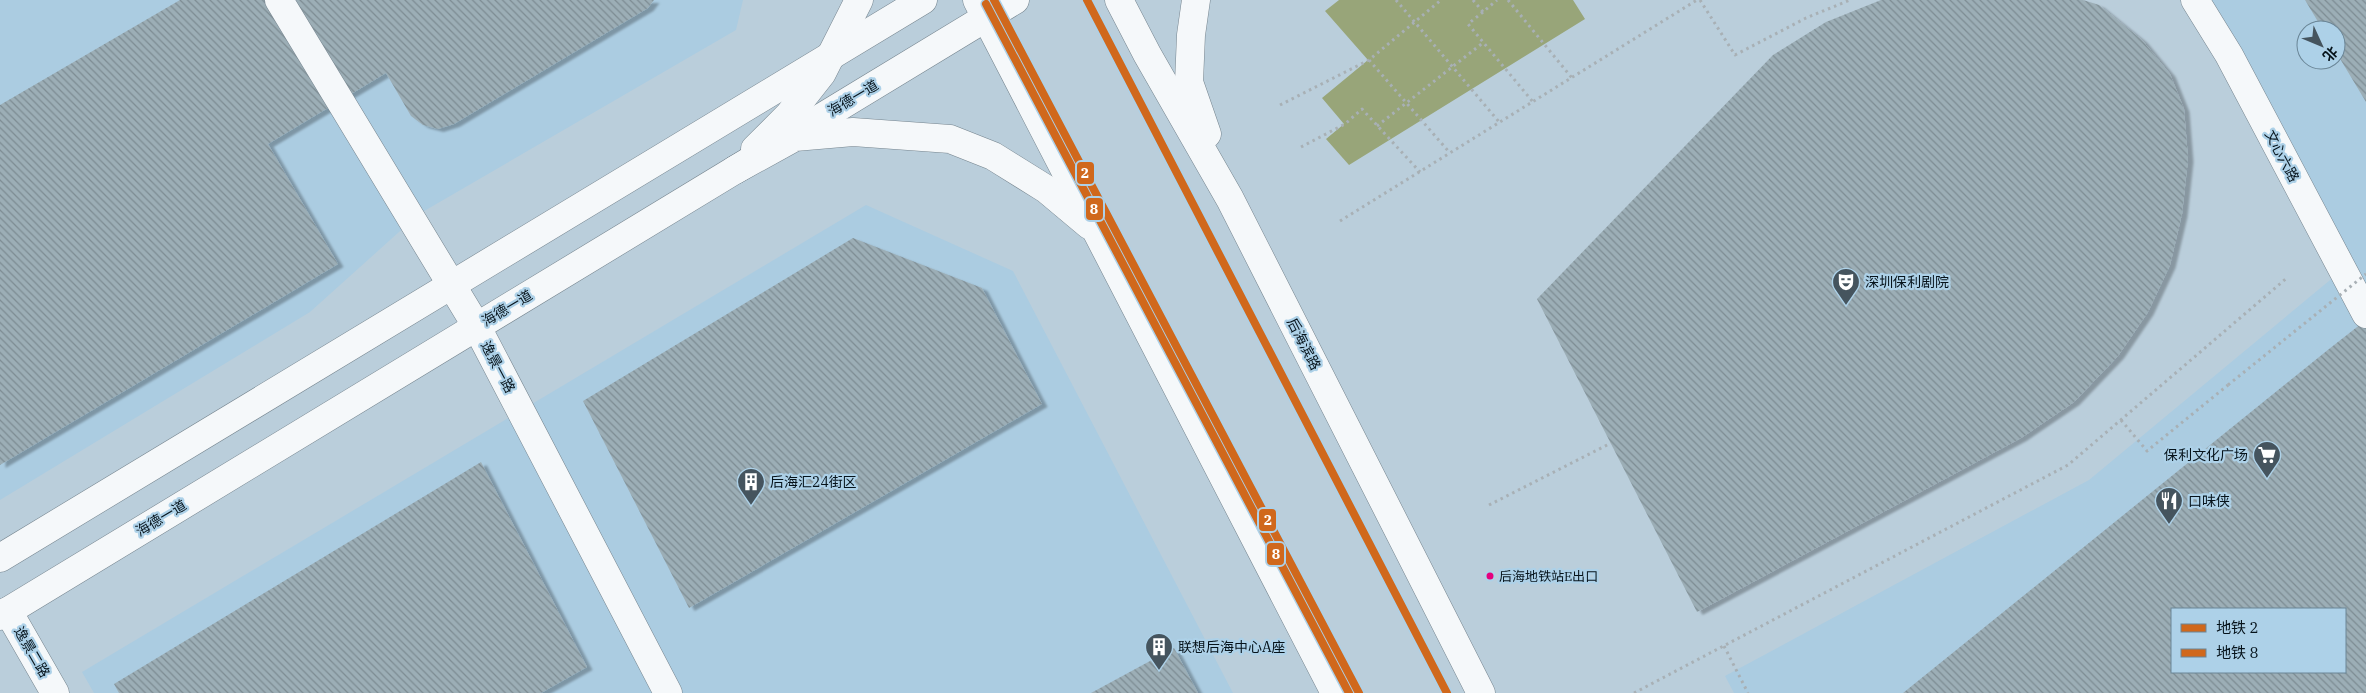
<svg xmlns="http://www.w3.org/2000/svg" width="2366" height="693" viewBox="0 0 2366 693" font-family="'IBM Plex Serif','Noto Sans SC',serif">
<defs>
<pattern id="building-back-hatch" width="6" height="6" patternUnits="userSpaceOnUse" patternTransform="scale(1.25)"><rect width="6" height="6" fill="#9caeb6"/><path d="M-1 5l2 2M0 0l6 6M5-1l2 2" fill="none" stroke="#7d8c93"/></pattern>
<filter id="shadow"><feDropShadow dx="5.5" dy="3" stdDeviation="1" flood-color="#0004"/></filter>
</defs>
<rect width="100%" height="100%" fill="#bacedb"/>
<g fill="#abcce1" fill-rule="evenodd">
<polygon points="0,0 743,0 736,30 419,214 310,312 0,500"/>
<path d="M2195 0H2366V693H1734L1725 676 2089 480 2341 271ZM2306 30H2336V60H2306ZM2172 609H2345V672H2172Z"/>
<polygon points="866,205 1013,271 1233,693 94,693 82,672"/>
</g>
<polygon fill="#98a579" points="1339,0 1573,0 1585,19 1349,165 1326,139 1344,124 1322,98 1368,60 1325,11"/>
<g fill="url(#building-back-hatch)" fill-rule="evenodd" filter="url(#shadow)">
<polygon points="180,0 654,0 648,8 454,124 438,129 423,125 411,116 386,73 268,144 338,264 0,465 0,105"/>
<polygon points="1881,0 2083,0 2099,5 2142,40 2170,74 2184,109 2188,159 2182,214 2170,265 2148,312 2118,356 2074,402 2021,438 1697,612 1537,299 1773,55 1826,22"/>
<polygon points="2305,0 2366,0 2366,102 2336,52 2336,30 2323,30"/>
<polygon points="853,238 982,288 1042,404 689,608 583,401"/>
<path d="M2366 320V693H1903L2329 349ZM2172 609H2345V672H2172Z"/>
<polygon points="481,462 587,667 541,693 119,693 114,684"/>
<polygon points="1174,648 1198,693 1091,693"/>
</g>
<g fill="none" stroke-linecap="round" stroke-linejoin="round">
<defs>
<g id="minor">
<polyline points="279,0 477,327 668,693"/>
<polyline points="2195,0 2229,55 2366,314"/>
<polyline points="0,558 923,0"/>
<polyline points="8,611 55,693"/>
<polyline points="0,616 1015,0"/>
</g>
<g id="major">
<polyline points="977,0 1335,693"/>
<polyline points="1119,0 1147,54 1230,199 1481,693"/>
<polyline points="1196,0 1191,35 1189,82 1207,134"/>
<polyline points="755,149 789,115 822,73 859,0"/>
<polyline points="735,170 795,137 853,132 950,139 993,156 1046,189 1089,225"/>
</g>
</defs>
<use href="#minor" stroke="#75848e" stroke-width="29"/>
<use href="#major" stroke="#75848e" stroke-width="29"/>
<g stroke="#a8b0b5" stroke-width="3" stroke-dasharray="2.5 4" stroke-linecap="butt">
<polyline points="1396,0 1500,123"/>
<polyline points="1473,0 1483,12 1497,0"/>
<polyline points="1508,0 1572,78"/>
<polyline points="1700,0 1735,55 1806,18 1850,0"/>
<polyline points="1483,12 1468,24 1533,102"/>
<polyline points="1369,60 1450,153"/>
<polyline points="1280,105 1369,60 1441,0"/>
<polyline points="1377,126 1484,42"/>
<polyline points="1301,147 1345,124 1362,109 1420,172"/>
<polyline points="1340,221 1697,0"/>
<polyline points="2121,420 2147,451 2228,385"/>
<polyline points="1489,505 1611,443"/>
<polyline points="1724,646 1748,693"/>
<polyline points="1634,693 2068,465 2288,277"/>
</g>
<use href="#minor" stroke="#f5f8fa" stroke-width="28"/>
<use href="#major" stroke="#f5f8fa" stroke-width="28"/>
<polyline stroke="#a8b0b5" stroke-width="3" stroke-dasharray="2.5 4" stroke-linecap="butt" points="2228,385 2366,274"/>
<defs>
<g id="metro-1">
<polyline points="994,0 1359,693"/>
<polyline points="1087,0 1447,693"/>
</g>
<polyline id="metro-2" points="986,4 1349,693"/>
</defs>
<use href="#metro-1" stroke="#add1e8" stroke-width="11"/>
<use href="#metro-2" stroke="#add1e8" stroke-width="11"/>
<use href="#metro-1" stroke="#d0681c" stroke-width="8"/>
<use href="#metro-2" stroke="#d0681c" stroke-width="8"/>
</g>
<defs>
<symbol id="theatre-pin" viewBox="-11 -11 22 30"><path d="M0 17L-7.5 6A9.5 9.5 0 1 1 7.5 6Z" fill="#45545e" stroke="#add1e8"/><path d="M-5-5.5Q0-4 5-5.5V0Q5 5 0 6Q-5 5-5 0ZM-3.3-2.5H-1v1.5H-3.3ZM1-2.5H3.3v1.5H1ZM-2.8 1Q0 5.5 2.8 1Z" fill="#fff"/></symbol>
<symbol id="supermarket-pin" viewBox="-11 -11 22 30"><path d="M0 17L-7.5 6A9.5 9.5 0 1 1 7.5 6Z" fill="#45545e" stroke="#add1e8"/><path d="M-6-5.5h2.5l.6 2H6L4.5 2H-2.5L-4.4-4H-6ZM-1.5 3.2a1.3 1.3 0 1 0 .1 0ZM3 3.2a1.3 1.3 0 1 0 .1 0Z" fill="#fff"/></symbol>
<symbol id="building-pin" viewBox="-11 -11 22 30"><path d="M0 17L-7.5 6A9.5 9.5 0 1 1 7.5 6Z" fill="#45545e" stroke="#add1e8"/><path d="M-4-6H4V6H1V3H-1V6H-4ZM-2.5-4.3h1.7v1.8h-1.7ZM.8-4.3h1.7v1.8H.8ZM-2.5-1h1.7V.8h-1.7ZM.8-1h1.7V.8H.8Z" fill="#fff"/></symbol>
<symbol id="restaurant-pin" viewBox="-11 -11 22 30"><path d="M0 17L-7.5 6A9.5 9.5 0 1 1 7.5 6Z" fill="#45545e" stroke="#add1e8"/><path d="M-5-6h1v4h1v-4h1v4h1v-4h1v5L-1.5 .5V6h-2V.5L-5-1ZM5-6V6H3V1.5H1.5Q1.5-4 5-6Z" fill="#fff"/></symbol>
</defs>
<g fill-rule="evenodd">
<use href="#theatre-pin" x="1830" y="266" width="32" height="43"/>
<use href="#supermarket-pin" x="2251" y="439" width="32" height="43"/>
<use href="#building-pin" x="735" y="466" width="32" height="43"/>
<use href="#restaurant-pin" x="2153" y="485" width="32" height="43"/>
<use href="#building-pin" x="1143" y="631" width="32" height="43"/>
</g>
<circle fill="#e5007d" stroke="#add1e8" stroke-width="2" cx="1490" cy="576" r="4.5"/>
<g text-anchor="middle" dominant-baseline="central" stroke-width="4.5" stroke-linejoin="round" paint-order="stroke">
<g font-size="13" fill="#06131b" stroke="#add1e8" text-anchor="start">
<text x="1499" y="576">后海地铁站E出口</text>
</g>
<g font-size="14" fill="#06131b" stroke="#add1e8">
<text transform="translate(853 98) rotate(-31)">海德一道</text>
<text transform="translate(2282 156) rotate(62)">文心六路</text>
<text transform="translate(507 308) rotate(-31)">海德一道</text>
<text transform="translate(1304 344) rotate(63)">后海滨路</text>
<text transform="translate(498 367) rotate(62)">逸景一路</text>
<text transform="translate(161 518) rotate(-31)">海德一道</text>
<text transform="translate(32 652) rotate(60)">逸景二路</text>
</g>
<g font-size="14" fill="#06131b" stroke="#add1e8" text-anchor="start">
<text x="1865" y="282">深圳保利剧院</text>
<text x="2248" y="455" text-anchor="end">保利文化广场</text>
<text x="770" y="482">后海汇24街区</text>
<text x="2188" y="501">口味侠</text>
<text x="1178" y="647">联想后海中心A座</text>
</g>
</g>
<g stroke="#add1e8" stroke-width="2">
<rect x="1076" y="161" width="19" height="24" rx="5" fill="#d0681c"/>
<rect x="1085" y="197" width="19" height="24" rx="5" fill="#d0681c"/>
<rect x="1258" y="508" width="19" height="24" rx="5" fill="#d0681c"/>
<rect x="1266" y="542" width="19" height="24" rx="5" fill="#d0681c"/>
</g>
<g font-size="14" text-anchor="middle" font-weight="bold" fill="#fff">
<text x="1085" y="178">2</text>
<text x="1094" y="214">8</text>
<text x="1268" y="525">2</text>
<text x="1276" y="559">8</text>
</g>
<rect x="2171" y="608" width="175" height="65" fill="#add1e8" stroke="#6a8596"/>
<rect x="2181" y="624" width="25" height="8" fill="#d0681c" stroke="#6a8596"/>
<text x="2216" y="633" font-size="15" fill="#06131b">地铁 2</text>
<rect x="2181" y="649" width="25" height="8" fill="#d0681c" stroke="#6a8596"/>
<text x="2216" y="658" font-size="15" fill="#06131b">地铁 8</text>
<g transform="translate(2321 45) rotate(134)"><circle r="24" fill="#add1e8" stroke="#6a8596"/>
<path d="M0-4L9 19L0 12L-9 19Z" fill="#45545e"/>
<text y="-8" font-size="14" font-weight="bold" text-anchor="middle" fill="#06131b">北</text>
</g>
</svg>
